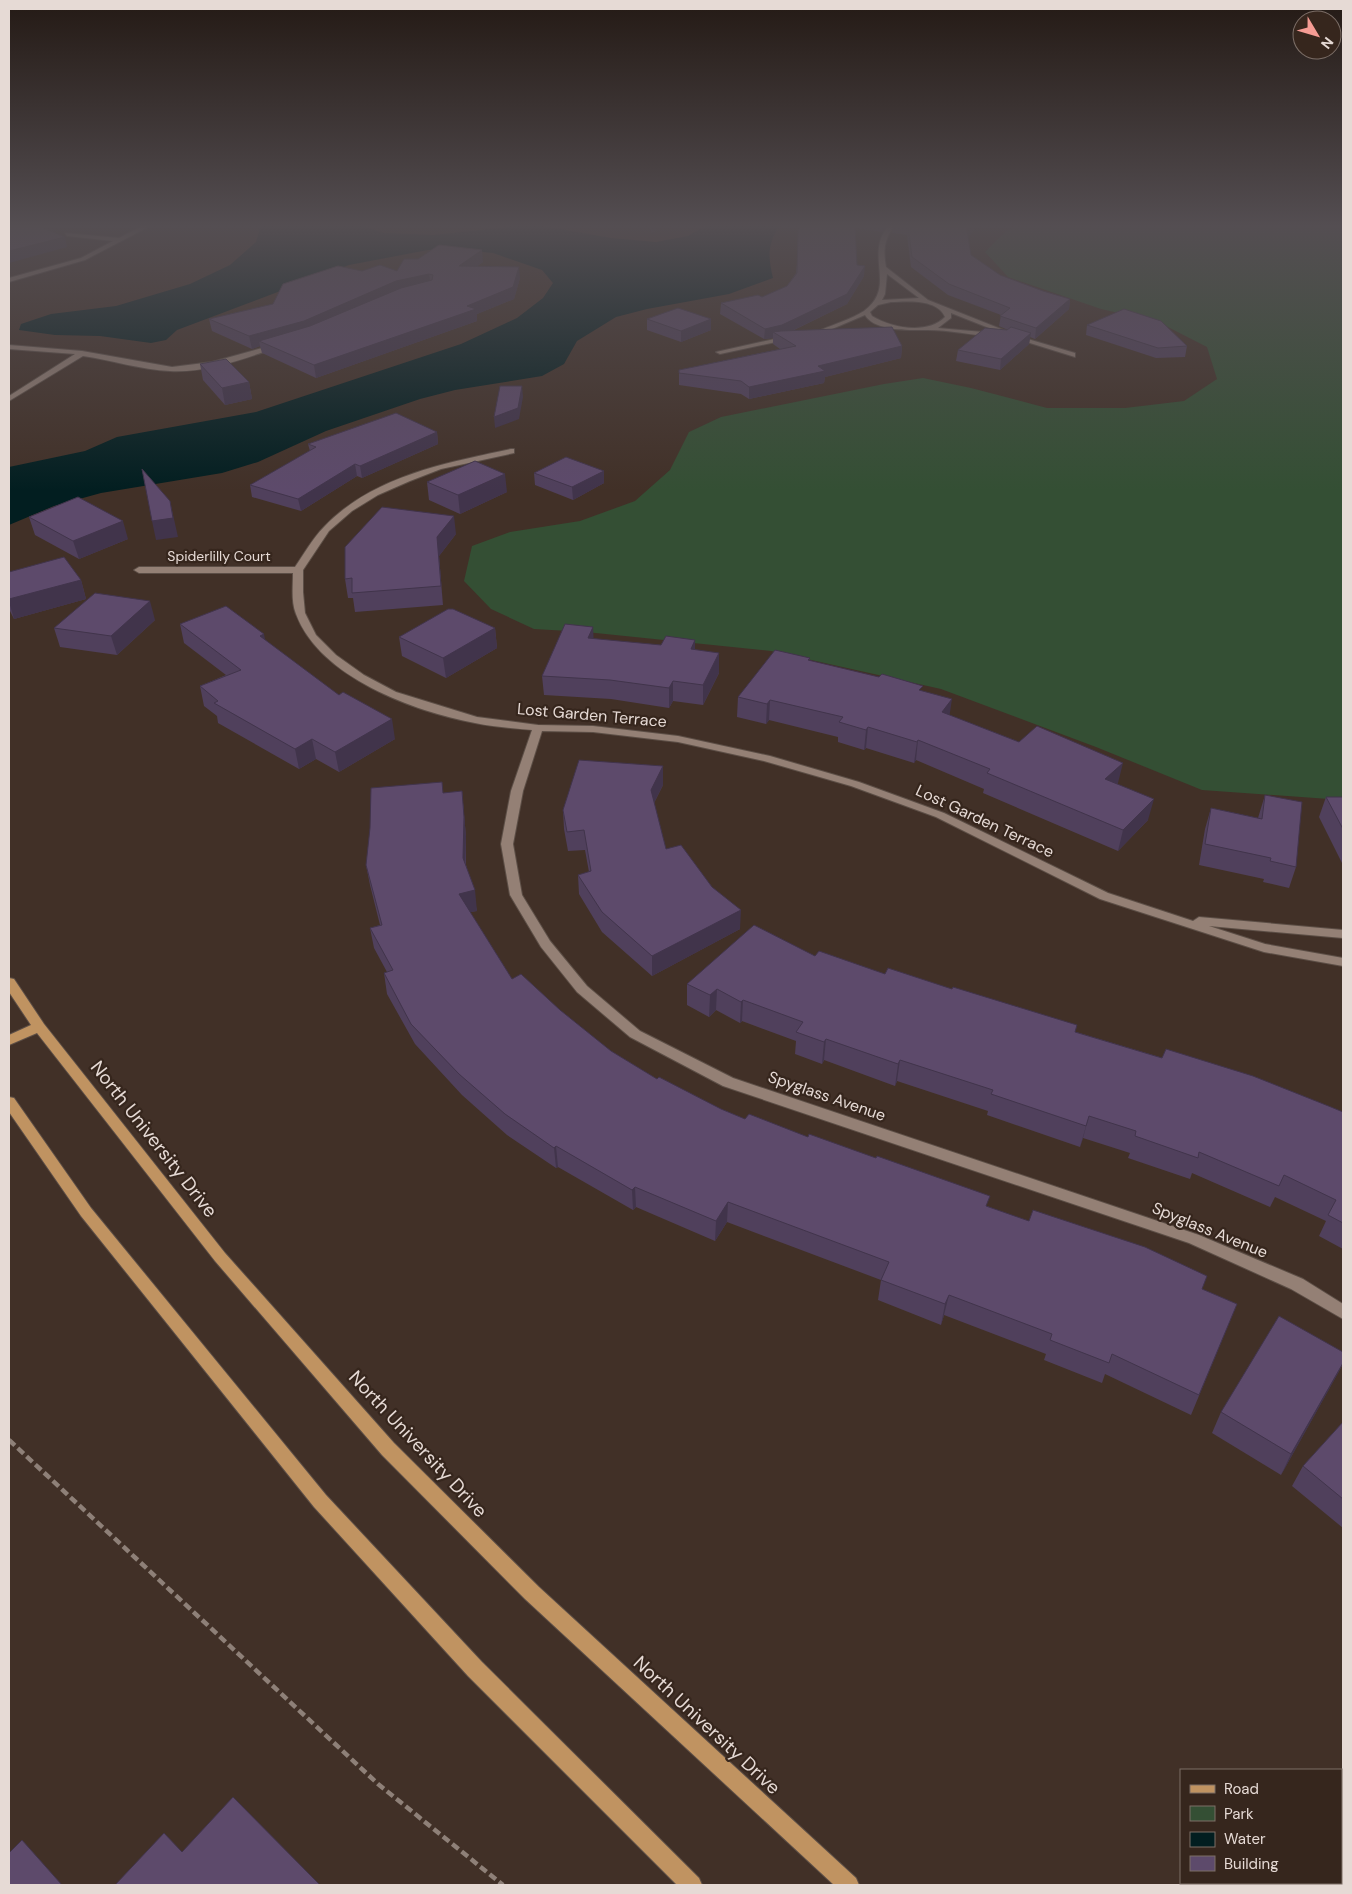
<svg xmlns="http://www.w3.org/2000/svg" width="1352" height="1894" viewBox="0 0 1352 1894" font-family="'DM Sans',sans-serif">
<rect width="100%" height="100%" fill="#413027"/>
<polygon fill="#344f34" points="1021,225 1289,225 1343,227 1343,800 1202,790 1096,747 941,689 771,651 586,632 534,629 491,609 464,581 472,546 510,532 580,521 635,501 670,470 689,432 721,417 884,384 923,378 971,388 1047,408 1125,408 1184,401 1217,379 1207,347 1158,322 1101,309 1008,277 985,252 1006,231"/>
<path fill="#021e20" d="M261 225H360L384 233 434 235 517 226H543L611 238 656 242 688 236 707 225H780C767 244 768 257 773 278L729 294 647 309 616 317 577 341 564 364 542 376 455 390 420 399 326 431 258 462 222 473 101 493 54 506 9 525V467L85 451 117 437 256 412 461 344 517 318 543 298 553 283 542 270 493 253 462 250H428L349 265 177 330 166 340 151 343 100 336 55 335 19 330 21 324 51 314 116 306 190 284 230 265 256 242Z"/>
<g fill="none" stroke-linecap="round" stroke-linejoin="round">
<defs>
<g id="minor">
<polygon points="144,225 152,225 85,260 9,282 9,278 81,258 113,241 67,236 65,233 119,238"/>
<path d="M889 225H895C884 239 883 250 886 267L928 300 1021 337 1075 353V357L1017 339 951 313V318L938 328 994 333 997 335 994 337C972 335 949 330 928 330 911 330 875 332 865 315L825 332H821V330C834 324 852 319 864 311 898 286 863 255 889 225ZM887 274 919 298 882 300 885 294ZM891 302C908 301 938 299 945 317 927 335 892 328 872 316L870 312 878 305Z"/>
<polygon points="788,336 790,337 790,339 720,354 716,352"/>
<path d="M277 344 279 345V347C245 358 207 373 170 371 141 370 112 360 83 356L9 401V396L75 354 9 349V345L82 351 172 367 212 362Z"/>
<path d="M511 449H514V453L441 469 410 481 378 495 352 511 329 531 303 570V592L305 613 316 635 336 655 364 675 396 692 477 717 538 725 593 726 678 736 770 756 859 782 944 813 1108 893 1193 921 1199 917 1343 930V938L1209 926 1265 944 1343 958V966L1264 952 1100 899 936 817 851 786 764 761 678 742 593 732 542 731 523 791 513 844 522 895 550 941 587 986 640 1031 733 1078 1199 1235 1303 1279 1343 1304V1319L1291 1289 1189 1243 723 1086 630 1037 577 992 541 947 510 895 501 844 511 791 532 730C513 728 494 727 475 723 414 711 320 678 296 614 291 602 293 586 293 573H139L134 570 139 567H295C304 554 313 538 324 527 372 476 446 463 511 449Z"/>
</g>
<g id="major">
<polygon points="9,978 14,979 44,1024 225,1253 394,1443 539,1587 856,1878 859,1885 834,1885 525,1599 382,1455 215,1261 37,1033 9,1045 9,1035 31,1025 9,992"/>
<polygon points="9,1097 14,1098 91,1208 326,1495 482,1662 699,1878 702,1885 677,1885 468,1676 314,1507 81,1216 9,1112"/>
</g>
</defs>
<use href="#minor" stroke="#5c4e46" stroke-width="2"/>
<use href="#major" stroke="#5c4e46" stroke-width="2"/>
<polyline stroke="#8e8078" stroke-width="4.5" stroke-dasharray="8 4" stroke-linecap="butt" points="9,1440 378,1784 503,1885"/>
<use href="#minor" fill="#948075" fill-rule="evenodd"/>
<use href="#major" fill="#c09361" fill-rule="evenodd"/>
</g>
<g fill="#50405c">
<polygon points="650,225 663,225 652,233 650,230"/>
<polygon points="801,225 887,225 883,232 855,228 857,265 864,276 847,304 792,331 902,346 901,358 825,377 824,383 749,399 741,394 679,385 679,370 780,349 773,344 773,338 764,339 720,314 721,303 762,297 787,286 796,273"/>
<polygon points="892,225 980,225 978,226 968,237 971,255 1000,275 1043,291 1070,299 1069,309 1035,339 1030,337 1029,344 1000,370 956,361 958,350 1008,330 999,326 1001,315 948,295 911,267 907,235 892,233"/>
<polygon points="483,262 476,267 520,278 514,299 477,314 477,321 316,378 262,353 260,346 252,349 212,331 209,319 273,304 362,271 397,271"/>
<polygon points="647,319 711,319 711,330 681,342 647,330"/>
<polygon points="1087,325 1187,346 1185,357 1156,358 1086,335"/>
<polygon points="200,364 249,382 252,399 225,405 203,380"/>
<polygon points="437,432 438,444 362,478 357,476 301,511 252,497 250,485 310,451 308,444"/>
<polygon points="534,473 604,483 573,500 535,485"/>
<polygon points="427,482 507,492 460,514 429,500"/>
<polygon points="29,517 128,539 79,559 35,535"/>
<polygon points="456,534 439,556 443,605 355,612 353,598 348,598 345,579"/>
<polygon points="9,572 81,580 86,599 14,619 9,609"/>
<polygon points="155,620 117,655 60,647 54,628"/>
<polygon points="180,624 265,640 395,739 339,772 316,759 299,769 218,723 217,716 204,706 200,686 226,675 184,643"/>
<polygon points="495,628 497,648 446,678 402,656 399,637"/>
<polygon points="594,639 695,650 719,653 719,673 703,705 673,701 669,708 611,699 544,695 542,676"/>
<polygon points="810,658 809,661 922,691 949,715 1118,783 1117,784 1148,820 1118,851 983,793 984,789 916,760 914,763 866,748 864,750 838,742 838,737 769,720 766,724 737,717 738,697"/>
<polygon points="663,785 654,803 666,849 740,929 652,976 602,932 579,894 578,875 589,872 585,850 568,851 564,829 563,810"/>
<polygon points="462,791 466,837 466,865 477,911 470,912 512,979 560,1010 611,1051 657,1079 721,1109 745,1119 987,1206 1202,1289 1237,1304 1191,1415 1105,1374 1102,1383 1044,1360 1046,1354 944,1315 941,1325 878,1300 881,1280 727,1222 715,1241 636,1207 633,1210 558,1167 556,1168 507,1135 462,1095 415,1044 387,994 384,973 387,972 374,948 370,928 380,925 370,885 366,865 444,793"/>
<polygon points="1265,795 1296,867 1289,888 1263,882 1264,879 1199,865 1205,829 1211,808 1258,818"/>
<polygon points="1326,797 1343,797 1343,865 1319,817"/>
<polygon points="815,956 885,974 1076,1032 1343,1112 1343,1249 1319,1236 1326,1221 1275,1197 1270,1207 1192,1173 1190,1179 1128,1158 1130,1153 1083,1138 1080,1147 987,1115 988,1111 897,1081 895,1086 824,1060 822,1064 795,1054 796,1041 742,1021 740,1023 716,1010 709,1017 687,1005 687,984"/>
<polygon points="1343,1352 1343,1364 1281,1475 1212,1433 1221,1412"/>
<polygon points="1343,1422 1343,1528 1292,1486 1303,1466"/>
</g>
<g fill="#41344b">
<polygon points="32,225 75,225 34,234"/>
<polygon points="652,225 663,225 652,233"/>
<polygon points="883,225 887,225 883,232"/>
<polygon points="971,225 980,225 978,226 966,240 967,230"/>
<polygon points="65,237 67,247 9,263 9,251"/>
<polygon points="482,250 483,262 460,278 459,266"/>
<polygon points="865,266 864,276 847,304 781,336 773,332 773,338 764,339 765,329"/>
<polygon points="519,267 520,278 514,299 477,314 477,321 316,378 314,365 467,306"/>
<polygon points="429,274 431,285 306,333 259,341 260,346 252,349 249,336 396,281"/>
<polygon points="1070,299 1069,309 1035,339 1036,328"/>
<polygon points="711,319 711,330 681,342 681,331"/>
<polygon points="1031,333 1029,344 1000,370 1001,359"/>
<polygon points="902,346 901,358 825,377 824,383 749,399 749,387 818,366"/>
<polygon points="249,382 252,399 225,405 222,388"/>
<polygon points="522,386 523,397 519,419 495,428 494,417"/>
<polygon points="437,432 438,444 362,478 360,466"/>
<polygon points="355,464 357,476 301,511 298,499"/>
<polygon points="604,471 604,483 573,500 572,487"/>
<polygon points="505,474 507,492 460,514 458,495"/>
<polygon points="170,501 178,537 156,540 152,521"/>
<polygon points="454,516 456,534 439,556 443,605 437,537"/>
<polygon points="123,521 128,539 79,559 73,541"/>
<polygon points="81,580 86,599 14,619 9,602 9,599"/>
<polygon points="150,601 155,620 117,655 111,636"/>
<polygon points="593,627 594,646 588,638"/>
<polygon points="495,628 497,648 446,678 443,658"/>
<polygon points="264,634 268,653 260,636"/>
<polygon points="695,640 695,659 691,649"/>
<polygon points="719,653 719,673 703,705 703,685"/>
<polygon points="673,681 673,701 669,708 669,688"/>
<polygon points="952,699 949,719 942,712"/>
<polygon points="770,700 769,720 766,724 767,704"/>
<polygon points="392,719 395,739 339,772 335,752"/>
<polygon points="868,727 866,748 864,750 866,730"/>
<polygon points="312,739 316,759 299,769 295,749"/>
<polygon points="918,740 916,760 914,763 917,742"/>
<polygon points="1123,763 1118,783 1101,800 1105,779"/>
<polygon points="663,766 663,785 651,809 651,790"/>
<polygon points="462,791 466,837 465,878 463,858"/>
<polygon points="1154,799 1148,820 1118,851 1123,830"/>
<polygon points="475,890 477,911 461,914 459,894"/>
<polygon points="741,910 740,929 652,976 652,956"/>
<polygon points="717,989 716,1010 709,1017 710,995"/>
<polygon points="743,1000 742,1021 740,1023 741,1002"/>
<polygon points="826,1039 824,1060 822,1064 824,1042"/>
<polygon points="900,1060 897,1081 895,1086 898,1064"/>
<polygon points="1089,1116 1083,1138 1080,1147 1086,1126"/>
<polygon points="556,1146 558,1167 556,1168 554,1148"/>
<polygon points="635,1187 636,1207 633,1210 632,1190"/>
<polygon points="728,1202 727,1222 715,1241 716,1221"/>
<polygon points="949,1295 944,1315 941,1325 945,1304"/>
<polygon points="1343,1363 1337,1375 1281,1475 1291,1454"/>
</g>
<g fill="#5d4a6b" stroke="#41344b">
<polygon points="9,225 36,225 65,237 9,251"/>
<polygon points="801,225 855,225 857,265 865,266 847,294 782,325 765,329 721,303 758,295 762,297 787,286 797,273 798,230"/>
<polygon points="906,225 971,225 967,230 971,255 1000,275 1043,291 1070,299 1036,328 1000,316 1010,308 949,284 912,257 908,226"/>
<polygon points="439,245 482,250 459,266 519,267 513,287 467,306 476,309 314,365 259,341 310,326 401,288 432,280 433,275 429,274 396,281 304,321 249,336 209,319 273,304 283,284 338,266 362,271 380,265 397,271 404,259 418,259"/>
<polygon points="678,308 711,319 681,331 647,319"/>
<polygon points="1124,309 1161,321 1187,346 1158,348 1087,325"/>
<polygon points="892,327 902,346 818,366 825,371 749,387 741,381 679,373 679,370 796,346 773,332 781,331"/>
<polygon points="1011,327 1031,333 1001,359 958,350 985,328 1007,330"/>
<polygon points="226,359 249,382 222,388 200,364"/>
<polygon points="500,386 522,386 518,408 494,417"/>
<polygon points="396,413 437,432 360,466 355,464 298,499 250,485 316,447 308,444"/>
<polygon points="566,457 604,471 572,487 534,473"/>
<polygon points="475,461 505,474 458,495 427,482"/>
<polygon points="142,469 170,501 173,518 152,521"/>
<polygon points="78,497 123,521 73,541 29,517"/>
<polygon points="382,507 454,516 437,537 441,586 352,593 352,578 345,579 345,547"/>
<polygon points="64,557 81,580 9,599 9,572"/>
<polygon points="95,593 150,601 111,636 54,628"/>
<polygon points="226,606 264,634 260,636 339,695 343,692 392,719 335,752 312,739 295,749 214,703 218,701 200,686 241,670 180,624"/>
<polygon points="448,609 453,609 495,628 443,658 399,637"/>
<polygon points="565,624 593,627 588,638 661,645 666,636 695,640 691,649 719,653 703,685 673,681 669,688 610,680 542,676"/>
<polygon points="775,650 810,658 808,660 879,677 882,674 923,686 919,690 952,699 942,712 1019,742 1037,726 1123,763 1105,779 1154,799 1123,830 987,773 990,769 918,740 917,742 868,727 866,730 839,722 843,717 770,700 767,704 738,697"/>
<polygon points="579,760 663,766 651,790 666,849 681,845 712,887 741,910 652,956 602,912 578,875 591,871 584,830 567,832 563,810"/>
<polygon points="442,782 443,793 462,791 464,817 463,858 475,890 459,894 512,979 521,974 560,1010 611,1051 657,1079 659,1077 721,1109 745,1119 749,1114 808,1137 809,1134 876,1158 877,1156 990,1196 986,1206 1029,1221 1033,1210 1145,1247 1207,1276 1202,1289 1237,1304 1199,1395 1112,1354 1109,1363 1050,1340 1052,1334 949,1295 945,1304 881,1280 889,1262 728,1202 716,1221 635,1187 632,1190 556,1146 554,1148 505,1114 459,1074 411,1024 384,973 393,970 370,928 382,925 366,865 370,828 371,788"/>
<polygon points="1265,795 1302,802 1296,867 1270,861 1271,858 1205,844 1211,808 1262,819"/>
<polygon points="1326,797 1343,797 1343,829"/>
<polygon points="754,925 815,956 819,951 885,974 888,968 952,989 953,987 1077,1025 1075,1032 1162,1058 1166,1049 1253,1076 1331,1107 1343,1112 1343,1223 1328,1215 1336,1200 1284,1175 1279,1186 1199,1152 1198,1158 1135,1136 1136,1131 1089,1116 1086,1126 991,1094 993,1090 900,1060 898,1064 826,1039 824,1042 796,1032 803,1022 743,1000 741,1002 717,989 710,995 687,984"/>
<polygon points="1279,1316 1343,1352 1343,1363 1291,1454 1221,1412"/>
<polygon points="1343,1422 1343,1499 1303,1466"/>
<polygon points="233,1797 320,1885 115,1885 164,1833 182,1852"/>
<polygon points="22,1840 62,1885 9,1885 9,1853"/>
</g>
<linearGradient id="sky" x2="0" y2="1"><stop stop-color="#241a15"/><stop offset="0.46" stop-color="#544e52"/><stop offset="1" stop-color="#544e52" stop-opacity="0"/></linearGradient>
<rect width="1352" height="491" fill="url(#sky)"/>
<g text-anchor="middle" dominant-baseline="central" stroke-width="4.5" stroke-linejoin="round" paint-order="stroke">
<g font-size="14" fill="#e6dad5" stroke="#36261d">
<text x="219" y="556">Spiderlilly Court</text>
</g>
<g font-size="16" fill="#e6dad5" stroke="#36261d">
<text transform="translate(592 715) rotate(5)">Lost Garden Terrace</text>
<text transform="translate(985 821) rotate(25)">Lost Garden Terrace</text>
<text transform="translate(827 1096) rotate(19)">Spyglass Avenue</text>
<text transform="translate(1210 1230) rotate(22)">Spyglass Avenue</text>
</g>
<g font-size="19" fill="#e6dad5" stroke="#36261d">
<text transform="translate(154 1139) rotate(52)">North University Drive</text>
<text transform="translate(418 1444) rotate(47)">North University Drive</text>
<text transform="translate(707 1725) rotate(43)">North University Drive</text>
</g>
</g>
<rect width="1352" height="1894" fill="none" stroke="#e6dad5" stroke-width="20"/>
<rect x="1180" y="1769" width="162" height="115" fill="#36261d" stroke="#7c6e67"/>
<rect x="1190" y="1785" width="25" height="8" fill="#c09361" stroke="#7c6e67"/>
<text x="1224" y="1794" font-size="15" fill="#e6dad5">Road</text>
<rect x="1190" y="1806" width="25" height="15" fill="#344f34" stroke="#7c6e67"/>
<text x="1224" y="1819" font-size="15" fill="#e6dad5">Park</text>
<rect x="1190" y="1832" width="25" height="15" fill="#021e20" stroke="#7c6e67"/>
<text x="1224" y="1844" font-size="15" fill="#e6dad5">Water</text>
<rect x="1190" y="1856" width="25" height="15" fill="#5d4a6b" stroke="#7c6e67"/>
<text x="1224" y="1869" font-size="15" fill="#e6dad5">Building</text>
<g transform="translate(1317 35) rotate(128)"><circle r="24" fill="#36261d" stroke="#7c6e67"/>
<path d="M0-4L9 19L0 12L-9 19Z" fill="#f59c94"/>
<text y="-8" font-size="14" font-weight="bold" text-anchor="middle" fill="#e6dad5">N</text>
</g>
</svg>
